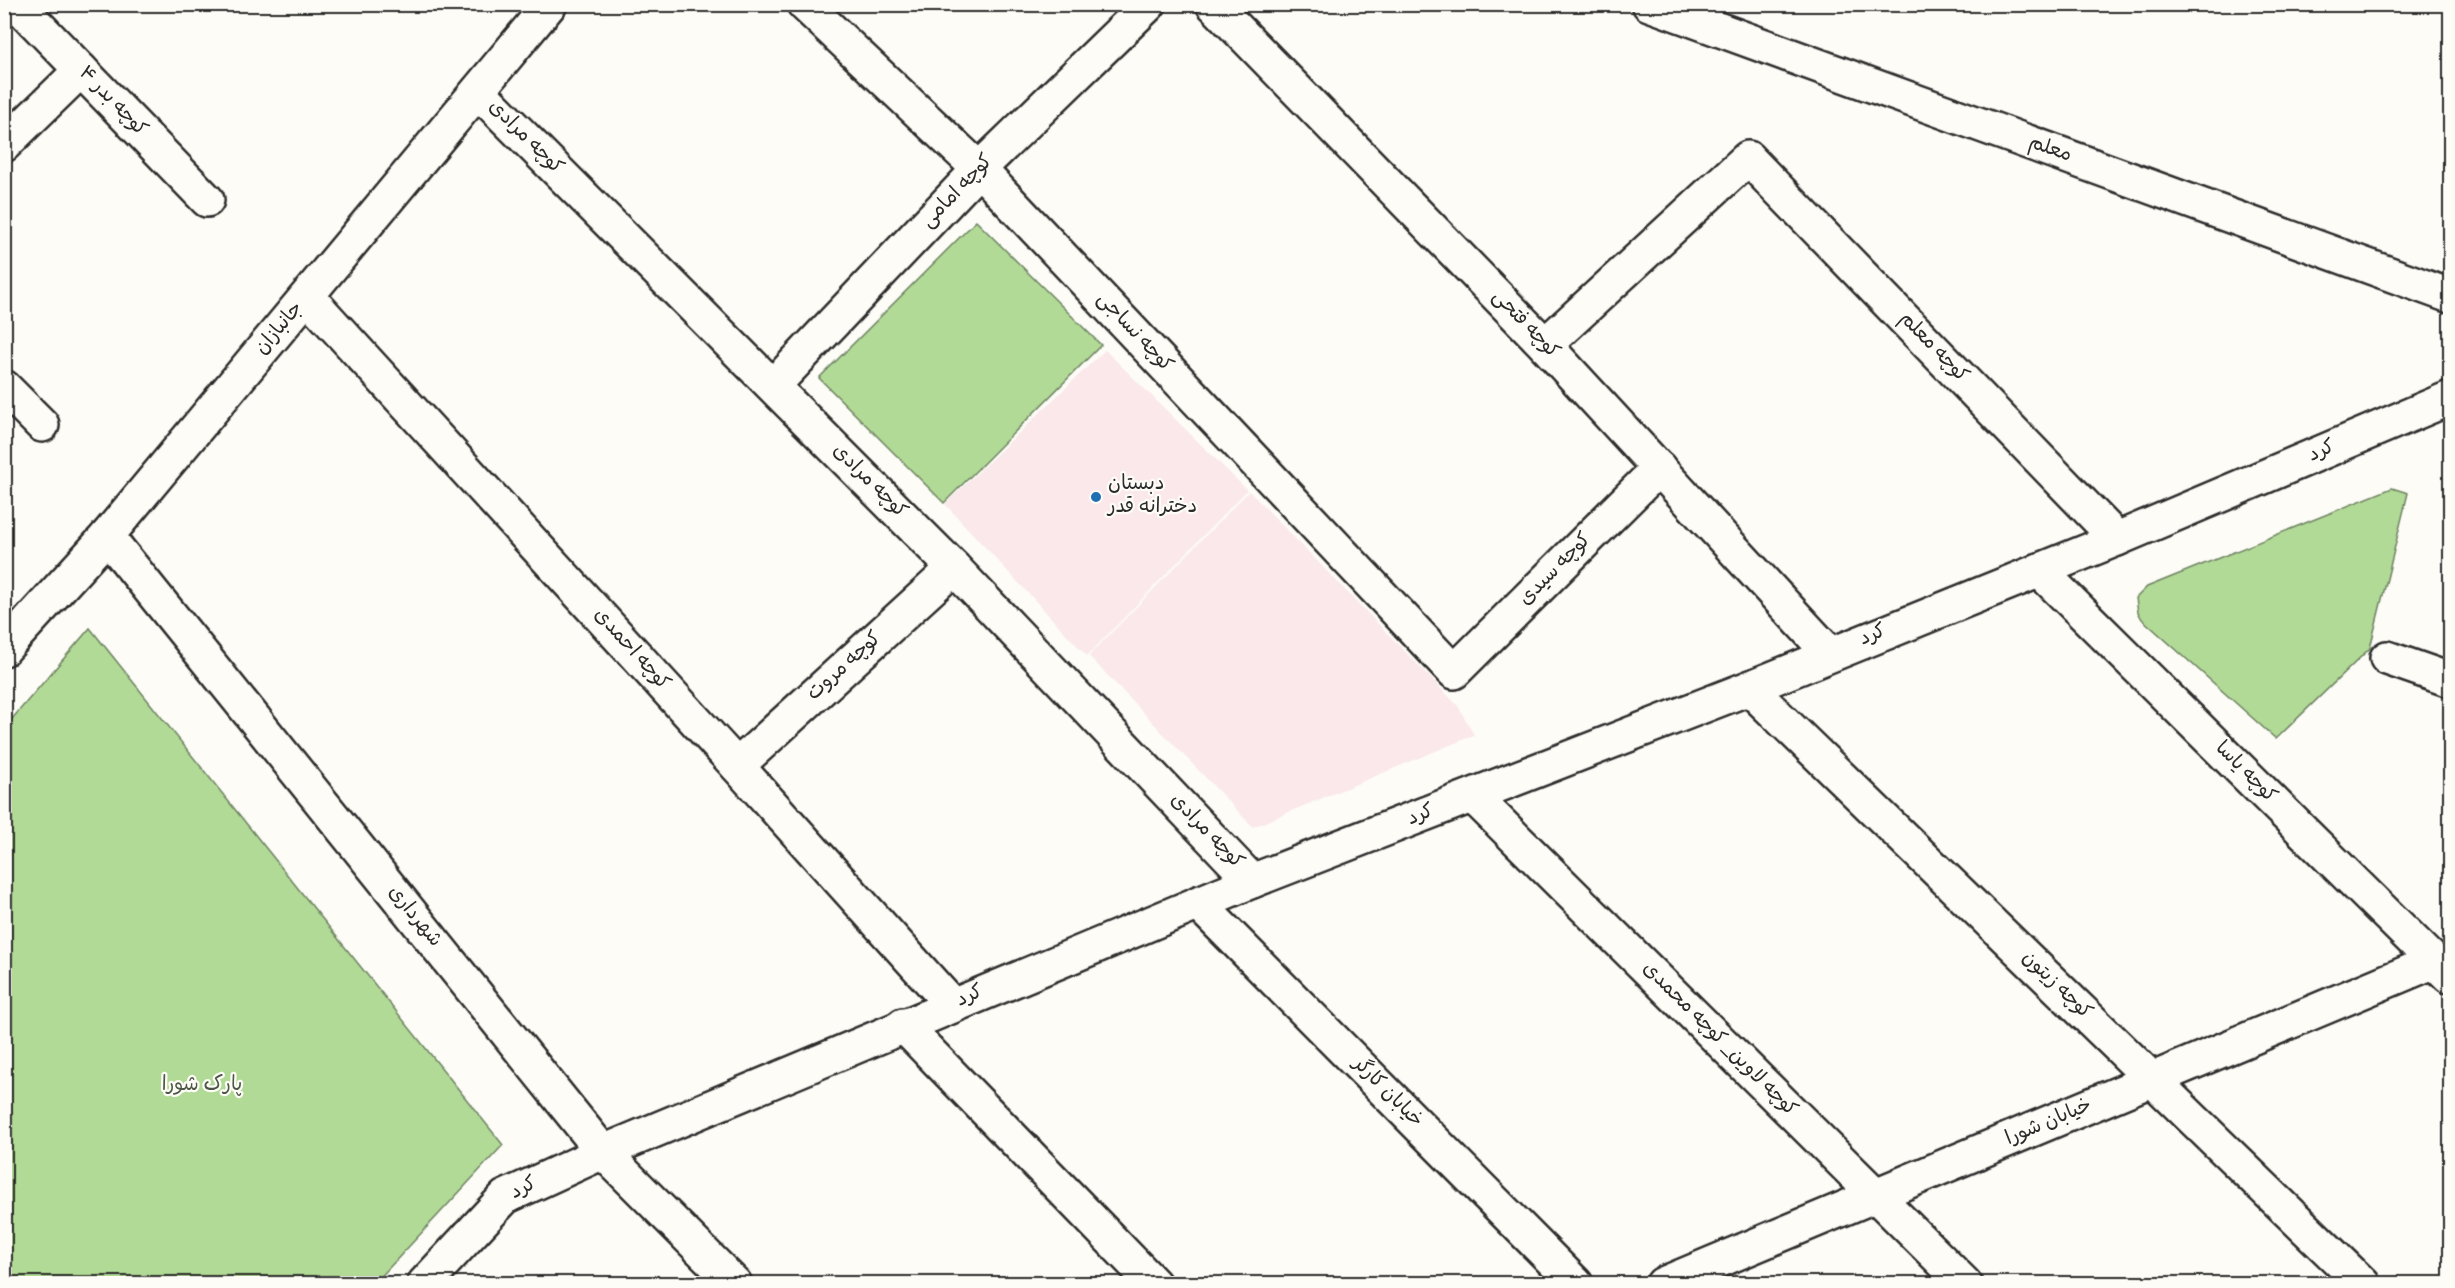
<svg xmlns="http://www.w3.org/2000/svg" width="2455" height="1288" viewBox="0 0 2455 1288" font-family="Dekko,'Playpen Sans Arabic',sans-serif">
<rect width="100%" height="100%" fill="#fdfcf7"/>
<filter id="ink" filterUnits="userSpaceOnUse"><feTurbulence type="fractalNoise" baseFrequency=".0167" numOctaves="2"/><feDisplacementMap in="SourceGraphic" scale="12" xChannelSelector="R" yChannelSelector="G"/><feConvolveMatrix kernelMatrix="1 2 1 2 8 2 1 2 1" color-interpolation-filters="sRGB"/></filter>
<g filter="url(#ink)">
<g fill="#fae8ea">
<polygon points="1105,350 1247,490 1087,656 945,504"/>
<polygon points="1249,491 1458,706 1474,735 1253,827 1089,656"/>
</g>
<g fill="#b2da97" stroke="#6e8261" stroke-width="1.5">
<polygon points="976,221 1101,345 944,503 819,378"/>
<polygon points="2392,488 2408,493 2370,648 2276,739 2142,619 2138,612 2136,598 2147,587"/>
<polygon points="90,628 503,1145 375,1283 5,1283 5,727"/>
</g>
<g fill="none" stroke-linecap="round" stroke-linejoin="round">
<defs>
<g id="minor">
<polyline points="17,4 207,200"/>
<polyline points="804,4 979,169 1454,672 1659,468"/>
<polyline points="1213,4 1545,345 1830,654"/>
<polyline points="1649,4 2450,296"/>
<polyline points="478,91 954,568 1252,881"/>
<polyline points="4,145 81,70"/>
<polyline points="308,297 737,766 952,1005"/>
<polyline points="1545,345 1748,158 2117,539"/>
<polyline points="774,385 979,169 1149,4"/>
<polyline points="4,387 42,425"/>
<polyline points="107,536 603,1152 735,1284"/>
<polyline points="2039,570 2449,976"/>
<polyline points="4,649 107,536 550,4"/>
<polyline points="2387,658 2450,680"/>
<polyline points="1749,688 2363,1284"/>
<polyline points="737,766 954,568"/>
<polyline points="1473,796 1965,1284"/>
<polyline points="1198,903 1576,1284"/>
<polyline points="903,1025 1154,1284"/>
<polyline points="424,1284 505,1197 603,1152 1252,881 1749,688 2117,539 2450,398"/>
<polyline points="1663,1284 2435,961"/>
</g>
</defs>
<use href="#minor" stroke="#2b2b2b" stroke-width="38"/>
<use href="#minor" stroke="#fdfcf7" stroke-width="33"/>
</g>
</g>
<circle fill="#1f6fb2" stroke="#fdfcf7" stroke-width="2" cx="1096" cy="497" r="6"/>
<g text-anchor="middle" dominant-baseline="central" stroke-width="4.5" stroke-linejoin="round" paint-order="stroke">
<g font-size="20" fill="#2b2b2b" stroke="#fdfcf7">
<text transform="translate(112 102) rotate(46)">کوچه بدر ۴</text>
<text transform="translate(525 138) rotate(45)">کوچه مرادی</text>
<text transform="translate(2050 150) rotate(20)">معلم</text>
<text transform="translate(958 192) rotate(-46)">کوچه امامی</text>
<text transform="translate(1525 325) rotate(46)">کوچه فتحی</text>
<text transform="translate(280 329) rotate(-50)">جانبازان</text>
<text transform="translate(1134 333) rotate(47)">کوچه نساجی</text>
<text transform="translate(1933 348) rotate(46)">کوچه معلم</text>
<text transform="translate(2322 452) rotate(-23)">کرد</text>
<text transform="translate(869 482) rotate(45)">کوچه مرادی</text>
<text transform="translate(1556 570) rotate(-45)">کوچه سیدی</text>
<text transform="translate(1873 636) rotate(-22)">کرد</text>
<text transform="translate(631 650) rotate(48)">کوچه احمدی</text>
<text transform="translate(845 667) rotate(-42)">کوچه مروت</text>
<text transform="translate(2245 773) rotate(45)">کوچه یاسا</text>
<text transform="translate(1421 816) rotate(-21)">کرد</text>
<text transform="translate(1206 832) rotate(46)">کوچه مرادی</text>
<text transform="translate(414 917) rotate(51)">شهرداری</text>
<text transform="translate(2056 986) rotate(44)">کوچه زیتون</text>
<text transform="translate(970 997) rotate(-23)">کرد</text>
<text transform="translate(1719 1040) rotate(45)">کوچه لاوین_ کوچه محمدی</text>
<text transform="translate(1387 1093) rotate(45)">خیابان کارگر</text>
<text transform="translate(2049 1123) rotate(-23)">خیابان شورا</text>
<text transform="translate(524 1189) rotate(-26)">کرد</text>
</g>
<g font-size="20" fill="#2b2b2b" stroke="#fdfcf7" text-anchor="start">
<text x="1108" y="485">دبستان<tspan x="1108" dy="23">دخترانه قدر</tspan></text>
</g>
<g font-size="20" fill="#4d5746" stroke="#fdfcf7">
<text x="202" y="1086">پارک شورا</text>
</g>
</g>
<rect width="2455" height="1288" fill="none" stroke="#fdfcf7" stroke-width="24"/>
<rect x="12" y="12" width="2431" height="1264" fill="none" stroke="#2b2b2b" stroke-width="2" filter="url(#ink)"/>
</svg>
